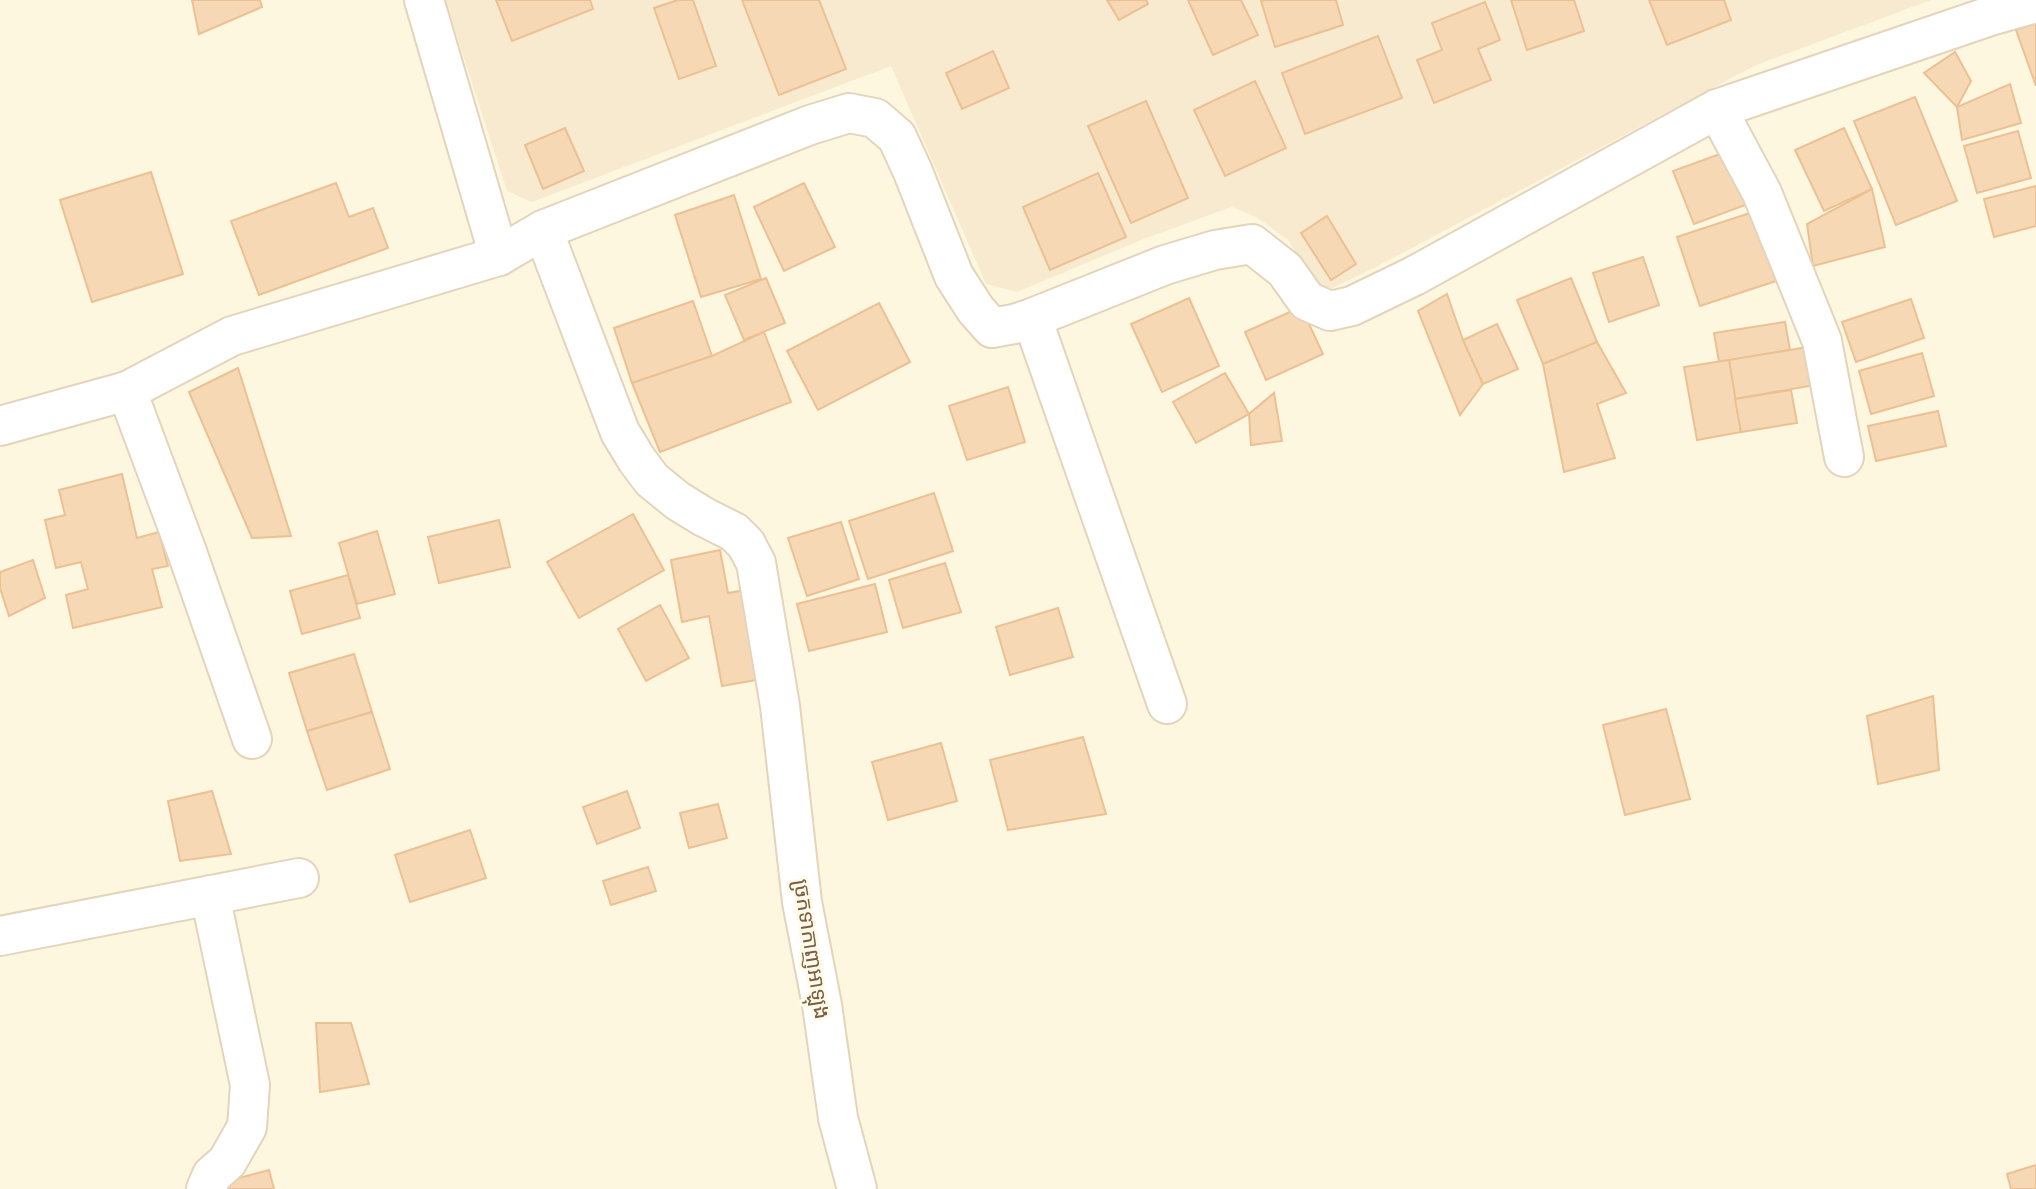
<svg xmlns="http://www.w3.org/2000/svg" width="2036" height="1189" viewBox="0 0 2036 1189" font-family="Rubik,'Noto Sans Khmer',sans-serif">
<rect width="100%" height="100%" fill="#fef7e0"/>
<polygon fill="#f7eace" points="445,0 1931,0 1754,66 1376,267 1332,288 1317,287 1288,240 1256,217 1232,207 1146,238 1017,292 986,284 891,66 532,202 507,191"/>
<g fill="#f7d8b5" stroke="#ebc194" stroke-width="2">
<polygon points="192,0 260,0 262,7 199,34"/>
<polygon points="496,0 590,0 593,9 512,41"/>
<polygon points="678,0 693,0 716,66 679,79 654,8"/>
<polygon points="742,0 819,0 846,69 779,95"/>
<polygon points="1107,0 1146,0 1148,4 1119,20"/>
<polygon points="1188,0 1241,0 1258,35 1213,55"/>
<polygon points="1265,0 1336,0 1343,25 1275,47 1261,1"/>
<polygon points="1511,0 1574,0 1584,31 1527,50"/>
<polygon points="1649,0 1724,0 1731,20 1667,45"/>
<polygon points="1485,2 1500,40 1478,49 1491,80 1434,103 1417,60 1442,50 1432,23"/>
<polygon points="2036,23 2036,86 2016,30"/>
<polygon points="1378,36 1402,98 1305,134 1282,73"/>
<polygon points="993,51 1009,88 962,109 946,73"/>
<polygon points="1955,52 1971,81 1957,107 1924,73"/>
<polygon points="1255,81 1286,148 1225,176 1194,110"/>
<polygon points="2010,84 2021,123 1962,140 1957,107"/>
<polygon points="1915,97 1957,201 1896,225 1854,121"/>
<polygon points="1146,101 1188,198 1131,223 1088,126"/>
<polygon points="565,128 584,171 543,189 525,145"/>
<polygon points="1844,128 1872,189 1824,211 1795,150"/>
<polygon points="2018,131 2031,178 1977,193 1964,146"/>
<polygon points="1728,151 1748,204 1694,224 1673,171"/>
<polygon points="151,172 183,274 92,302 60,200"/>
<polygon points="1098,173 1126,237 1050,270 1023,207"/>
<polygon points="336,183 349,217 373,208 388,248 259,295 231,221"/>
<polygon points="804,183 835,247 784,271 754,207"/>
<polygon points="2036,186 2036,226 1994,237 1984,199"/>
<polygon points="1872,189 1885,247 1813,266 1807,224"/>
<polygon points="734,195 761,279 701,297 675,215"/>
<polygon points="1753,212 1776,281 1700,306 1677,237"/>
<polygon points="1327,216 1356,264 1331,280 1301,233"/>
<polygon points="1643,257 1659,305 1609,322 1593,273"/>
<polygon points="766,278 785,323 744,340 725,295"/>
<polygon points="1571,278 1597,342 1543,364 1517,300"/>
<polygon points="1447,294 1463,340 1483,384 1460,415 1418,311"/>
<polygon points="1189,298 1219,366 1162,392 1131,324"/>
<polygon points="1911,299 1924,338 1856,362 1842,322"/>
<polygon points="693,301 712,356 632,383 614,328"/>
<polygon points="879,303 910,362 818,410 787,351"/>
<polygon points="1301,307 1323,354 1266,380 1245,332"/>
<polygon points="1785,322 1790,350 1719,362 1714,333"/>
<polygon points="1497,324 1518,369 1483,384 1463,340"/>
<polygon points="764,332 791,402 660,452 632,383 712,356"/>
<polygon points="1597,342 1626,393 1597,404 1615,458 1564,472 1543,364"/>
<polygon points="1808,347 1815,385 1735,399 1729,360"/>
<polygon points="1922,353 1934,396 1871,414 1859,371"/>
<polygon points="1729,360 1741,432 1697,440 1684,367"/>
<polygon points="238,368 291,536 252,538 189,392"/>
<polygon points="1225,373 1249,414 1196,443 1173,402"/>
<polygon points="1008,387 1025,442 967,460 949,406"/>
<polygon points="1791,390 1797,423 1741,432 1735,399"/>
<polygon points="1274,393 1282,441 1251,445 1249,414"/>
<polygon points="1938,411 1946,446 1876,461 1868,426"/>
<polygon points="122,474 137,538 159,532 168,566 152,569 162,607 73,628 66,595 88,589 81,562 56,568 45,520 65,515 59,490"/>
<polygon points="934,493 953,551 868,579 849,521"/>
<polygon points="633,514 664,570 579,618 547,562"/>
<polygon points="499,520 510,567 439,583 428,537"/>
<polygon points="841,522 859,579 807,596 788,538"/>
<polygon points="377,531 395,594 357,604 339,543"/>
<polygon points="720,550 728,593 745,590 762,679 722,686 709,616 682,622 671,560"/>
<polygon points="33,560 45,598 9,616 0,588 0,572"/>
<polygon points="945,563 961,612 903,628 889,580"/>
<polygon points="348,575 360,618 302,634 290,591"/>
<polygon points="875,584 887,632 809,651 797,604"/>
<polygon points="660,605 689,658 646,681 618,629"/>
<polygon points="1058,608 1073,657 1010,675 996,627"/>
<polygon points="354,654 372,712 307,731 289,673"/>
<polygon points="1933,696 1939,770 1878,784 1867,716"/>
<polygon points="1666,709 1690,799 1625,815 1603,725"/>
<polygon points="372,712 390,769 327,790 307,731"/>
<polygon points="1083,737 1106,814 1008,830 990,760"/>
<polygon points="941,743 957,801 888,820 872,762"/>
<polygon points="212,791 231,854 180,861 168,801"/>
<polygon points="627,791 640,828 597,844 583,807"/>
<polygon points="718,804 727,838 689,848 680,813"/>
<polygon points="470,830 486,878 410,902 395,855"/>
<polygon points="648,867 656,891 611,905 603,881"/>
<polygon points="316,1023 351,1023 369,1084 320,1092"/>
<polygon points="2036,1165 2036,1189 2011,1189 2007,1174"/>
<polygon points="269,1170 274,1189 221,1189 220,1183"/>
</g>
<g fill="none" stroke-linecap="round" stroke-linejoin="round">
<defs>
<g id="street">
<polyline points="424,0 499,256"/>
<polyline points="1717,109 1762,193 1822,341 1844,457"/>
<polyline points="543,230 620,432 637,460 652,480 678,501 704,517 734,532 746,544 756,563 780,706 802,902 822,1005 838,1118 857,1189"/>
<polyline points="1032,318 1167,704"/>
<polyline points="127,391 187,552 252,739"/>
<polyline points="0,426 127,391 232,336 499,256 543,230 810,125 849,113 875,118 897,137 913,172 954,276 976,310 992,328 1014,324 1032,318 1165,265 1215,250 1252,244 1285,270 1307,301 1330,311 1352,306 1414,276 1717,109 1990,16 2036,3"/>
<polyline points="0,936 299,878"/>
<polyline points="206,1189 212,1175 227,1162 247,1127 250,1085 210,895"/>
</g>
</defs>
<use href="#street" stroke="#e3d4bb" stroke-width="42"/>
<use href="#street" stroke="#fff" stroke-width="38"/>
</g>
<g text-anchor="middle" dominant-baseline="central" stroke-width="6" stroke-linejoin="round" paint-order="stroke">
<g font-size="21" fill="#785e45" stroke="#fff9e8">
<text transform="translate(812 949) rotate(81)">ច្រកទាកាញអាឡុង</text>
</g>
</g>
</svg>
